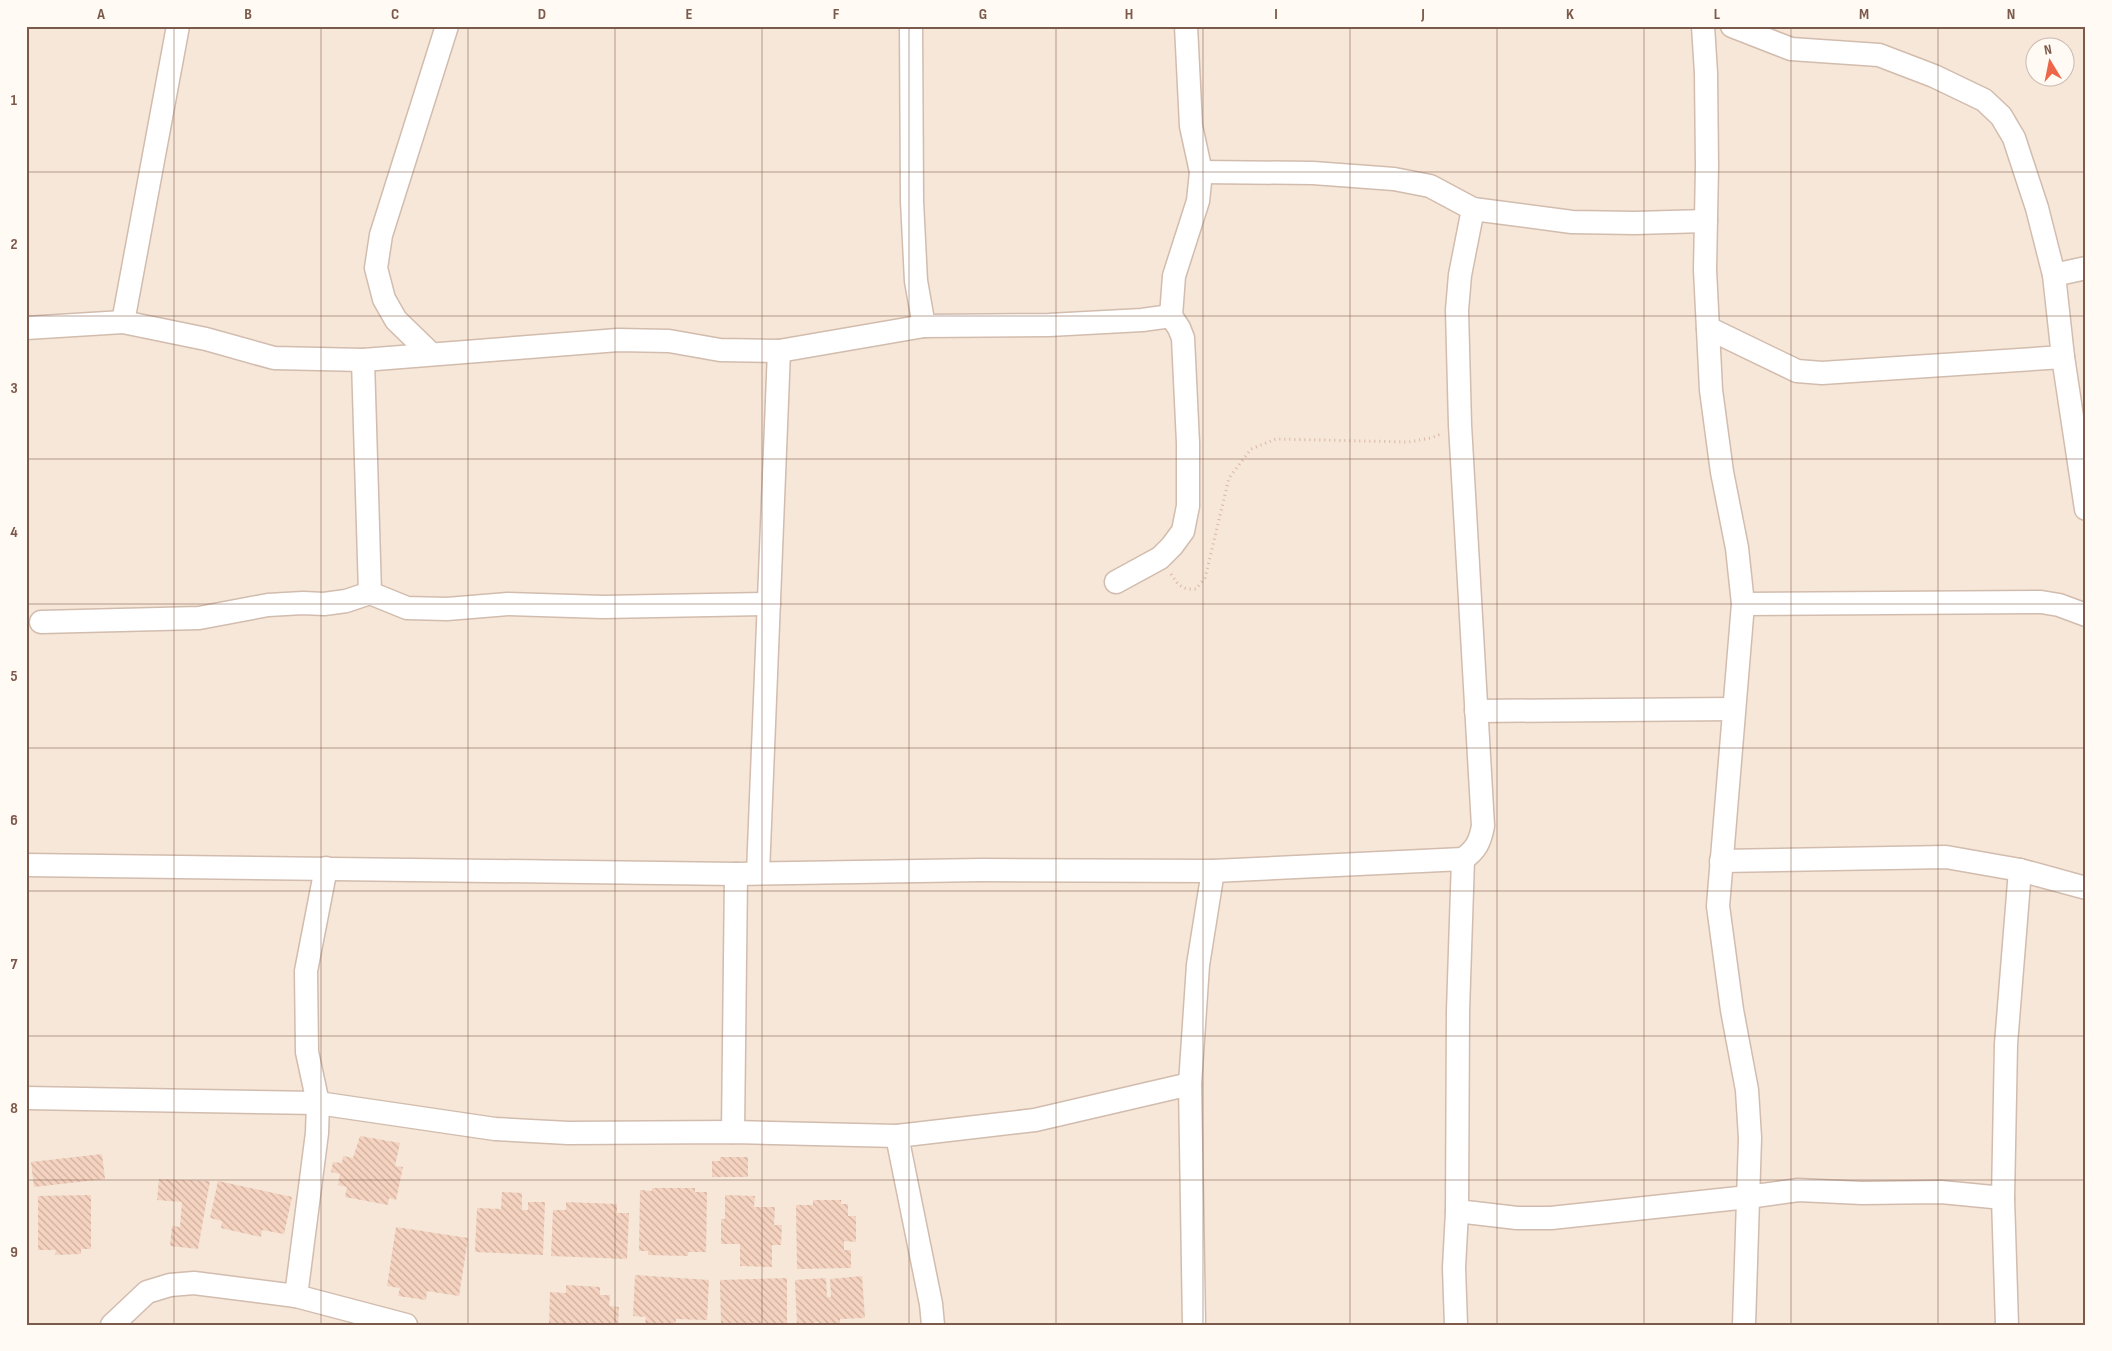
<svg xmlns="http://www.w3.org/2000/svg" width="2112" height="1351" viewBox="0 0 2112 1351" font-family="'Sofia Sans Condensed',sans-serif">
<defs>
<pattern id="building-back-hatch" width="6" height="6" patternUnits="userSpaceOnUse" patternTransform="scale(1.25)"><rect width="6" height="6" fill="#f5d3c0"/><path d="M-1 5l2 2M0 0l6 6M5-1l2 2" fill="none" stroke="#cbae9e"/></pattern>
</defs>
<rect width="100%" height="100%" fill="#fef6eb"/>
<path fill="#f6e7d8" fill-rule="evenodd" d="M26 26H2086V1325H26ZM2034 48H2064V78H2034Z"/>
<g fill="url(#building-back-hatch)">
<polygon points="360,1136 400,1143 395,1166 403,1167 396,1200 389,1198 388,1205 345,1197 347,1187 338,1185 340,1174 331,1172 333,1162 342,1163 343,1156 353,1158"/>
<polygon points="102,1154 105,1179 34,1187 31,1162"/>
<polygon points="720,1157 748,1157 748,1177 712,1177 712,1161 720,1161"/>
<polygon points="159,1179 210,1181 198,1249 170,1246 172,1226 180,1227 182,1202 157,1200"/>
<polygon points="218,1181 292,1197 284,1234 262,1230 261,1237 221,1228 222,1221 210,1218"/>
<polygon points="652,1188 695,1188 695,1192 707,1192 706,1252 688,1252 688,1256 648,1255 648,1251 639,1251 640,1190 652,1191"/>
<polygon points="502,1192 522,1193 522,1210 528,1210 528,1202 545,1202 543,1255 475,1252 477,1208 501,1209"/>
<polygon points="91,1195 91,1249 81,1249 81,1254 55,1255 56,1250 38,1250 38,1196"/>
<polygon points="725,1195 755,1196 754,1207 775,1207 774,1225 782,1225 781,1245 772,1245 772,1267 740,1266 740,1244 721,1244 721,1219 725,1219"/>
<polygon points="813,1200 841,1200 841,1204 848,1204 848,1216 856,1216 856,1242 844,1241 844,1250 851,1250 851,1268 797,1269 796,1205 813,1205"/>
<polygon points="566,1202 617,1204 617,1213 629,1213 627,1259 551,1256 553,1210 566,1210"/>
<polygon points="396,1227 468,1238 459,1296 427,1291 426,1300 398,1296 400,1288 387,1286"/>
<polygon points="635,1275 709,1280 707,1320 676,1319 675,1325 656,1325 645,1324 646,1317 633,1316"/>
<polygon points="862,1276 865,1318 840,1319 840,1325 819,1325 819,1322 815,1322 815,1325 797,1325 795,1280 826,1278 827,1297 831,1297 830,1279"/>
<polygon points="787,1278 787,1325 721,1325 720,1280"/>
<polygon points="566,1285 600,1287 600,1295 610,1295 609,1306 619,1307 618,1325 549,1325 550,1292 566,1293"/>
</g>
<g fill="none" stroke-linecap="round" stroke-linejoin="round">
<defs>
<g id="street">
<polyline points="911,26 912,201 916,281 924,326"/>
<polyline points="1703,26 1706,73 1707,166 1705,270 1711,390 1722,472 1737,548 1743,604 1718,906 1732,1010 1747,1090 1750,1138 1744,1325"/>
<polyline points="1732,26 1791,49 1879,55 1934,76 1984,100 2001,116 2014,138 2037,208 2054,275 2063,357 2086,509"/>
<polyline points="1201,172 1313,173 1394,179 1430,186 1473,209 1572,222 1635,223 1706,221"/>
<polyline points="2054,275 2086,268"/>
<polyline points="123,322 178,26"/>
<polyline points="26,328 123,322 206,339 274,358 363,360 618,340 669,341 720,350 779,351 924,326 1049,325 1142,320 1171,316"/>
<polyline points="1708,328 1797,371 1822,373 2063,357"/>
<polyline points="431,354 396,320 384,299 376,268 381,235 447,26"/>
<polyline points="363,360 370,593"/>
<polyline points="1116,582 1160,558 1172,546 1183,531 1188,506 1188,443 1183,338 1179,328 1171,316 1174,276 1198,201 1201,172 1191,126 1186,26"/>
<polyline points="1743,604 2041,602 2059,605 2086,615"/>
<polyline points="41,622 199,618 268,605 303,603 324,604 346,601 370,593 407,608 447,609 508,604 603,607 769,604"/>
<polyline points="1476,711 1733,709"/>
<polyline points="1721,861 1946,857 2020,870 2086,888"/>
<path d="M26 865 736 874 982 870 1213 871 1463 859C1476 850 1480 842 1483 826L1460 425 1457 310 1460 275 1473 209"/>
<polyline points="758,873 779,351"/>
<polyline points="26,1098 318,1103 495,1129 568,1133 733,1132 897,1136 1035,1120 1190,1084"/>
<polyline points="733,1132 736,874"/>
<polyline points="897,1136 931,1304 933,1325"/>
<polyline points="2003,1198 2006,1044 2020,870"/>
<polyline points="1457,1211 1517,1218 1551,1218 1748,1197 1798,1190 1862,1193 1941,1192 2003,1198 2007,1325"/>
<polyline points="296,1296 317,1133 318,1103 307,1052 306,971 326,868"/>
<polyline points="112,1325 147,1292 170,1285 194,1283 296,1296 406,1325"/>
<polyline points="1194,1325 1190,1084 1198,965 1213,871"/>
<polyline points="1456,1325 1454,1268 1457,1211 1458,1011 1463,859"/>
</g>
</defs>
<use href="#street" stroke="#d2bcae" stroke-width="25"/>
<path stroke="#dbb6a2" stroke-width="3" stroke-dasharray="1 4" stroke-linecap="butt" d="M1171 574C1178 585 1182 590 1196 589L1205 578 1229 478 1251 449 1276 439 1408 442 1431 438 1441 434"/>
<use href="#street" stroke="#fff" stroke-width="22"/>
</g>
<path fill="none" stroke="#7c5a4b" stroke-width="1" stroke-opacity="0.55" d="M174 26V1325M321 26V1325M468 26V1325M615 26V1325M762 26V1325M909 26V1325M1056 26V1325M1203 26V1325M1350 26V1325M1497 26V1325M1644 26V1325M1791 26V1325M1938 26V1325M26 172H2086M26 316H2086M26 459H2086M26 604H2086M26 748H2086M26 891H2086M26 1036H2086M26 1180H2086"/>
<rect width="2112" height="1351" fill="none" stroke="#fffaf3" stroke-width="55"/>
<g transform="translate(2050 62) rotate(350)"><circle r="24" fill="#fffaf3" stroke="#cbbab0"/>
<path d="M0-4L9 19L0 12L-9 19Z" fill="#ee6649"/>
<text y="-8" font-size="14" font-weight="bold" text-anchor="middle" fill="#7c5a4b">N</text>
</g>
<rect x="28" y="28" width="2056" height="1296" fill="none" stroke="#7c5a4b" stroke-width="2"/>
<g font-size="16" text-anchor="middle" font-weight="bold" fill="#7c5a4b">
<text x="101" y="19">A</text>
<text x="248" y="19">B</text>
<text x="395" y="19">C</text>
<text x="542" y="19">D</text>
<text x="689" y="19">E</text>
<text x="836" y="19">F</text>
<text x="983" y="19">G</text>
<text x="1129" y="19">H</text>
<text x="1276" y="19">I</text>
<text x="1423" y="19">J</text>
<text x="1570" y="19">K</text>
<text x="1717" y="19">L</text>
<text x="1864" y="19">M</text>
<text x="2011" y="19">N</text>
<text x="14" y="105">1</text>
<text x="14" y="249">2</text>
<text x="14" y="393">3</text>
<text x="14" y="537">4</text>
<text x="14" y="681">5</text>
<text x="14" y="825">6</text>
<text x="14" y="969">7</text>
<text x="14" y="1113">8</text>
<text x="14" y="1257">9</text>
</g>
</svg>
